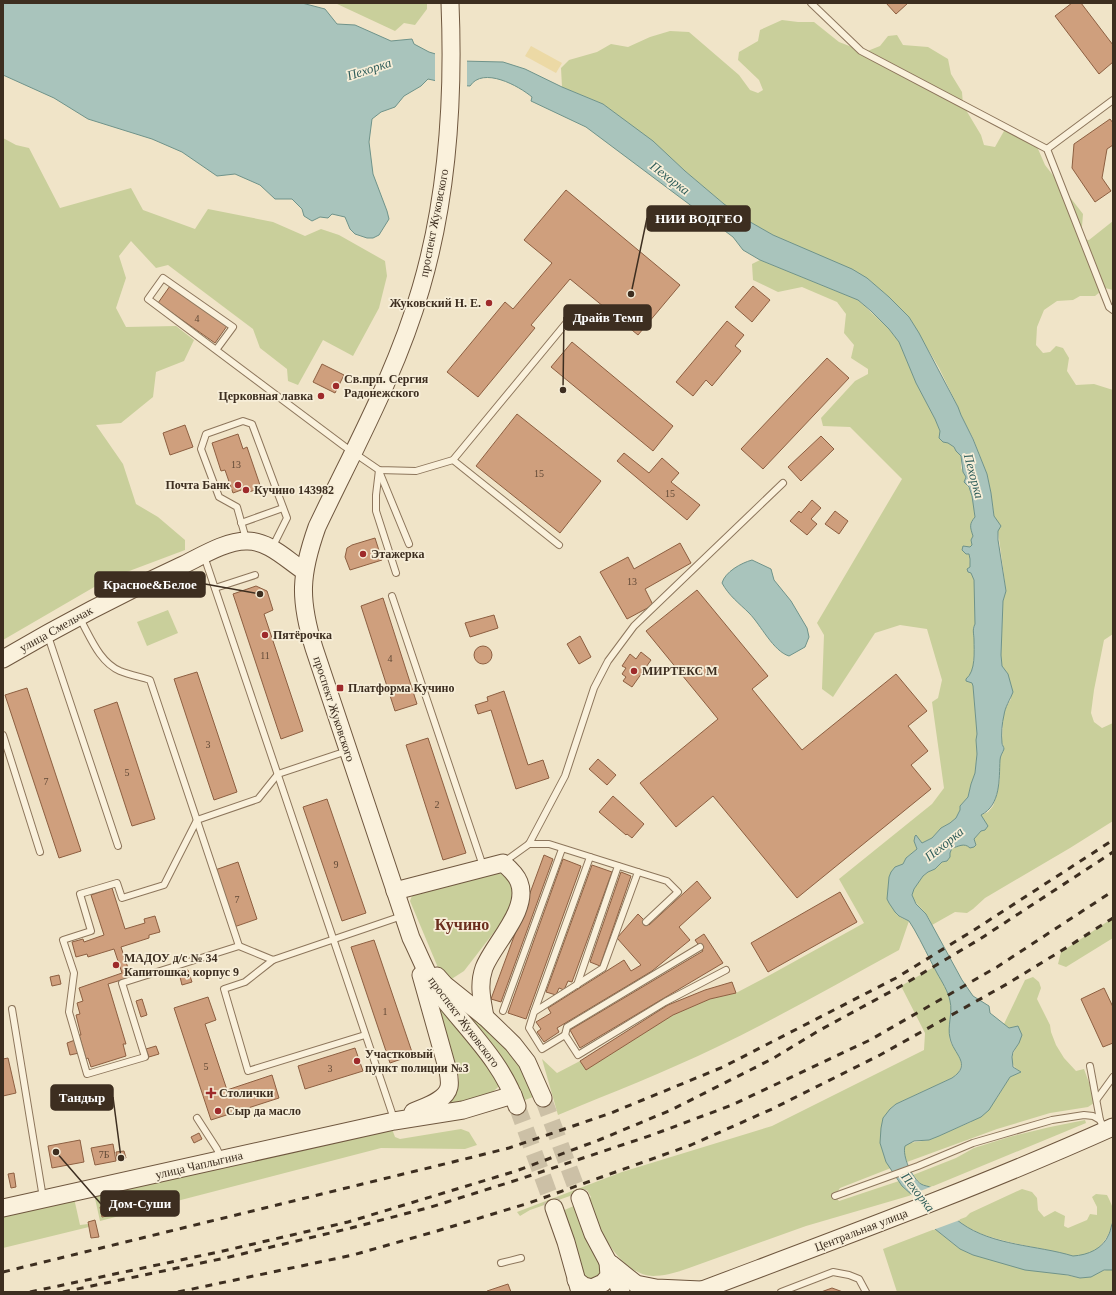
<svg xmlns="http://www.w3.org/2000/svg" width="1116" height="1295" viewBox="0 0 1116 1295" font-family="'Times New Roman',serif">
<rect width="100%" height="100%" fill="#f0e4c8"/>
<g fill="#c9cf9b">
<polygon points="335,3 427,3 427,9 415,25 404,23 395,31"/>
<path d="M782 20 798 22H814L839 42 865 52 880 46 888 36 897 35 903 45 928 47 948 59 951 74 962 92 963 105 981 135 984 145 995 147 1004 131 1012 130 1035 142 1045 165 1083 214 1081 239 1089 240 1113 221V290L1105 288 1095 296H1080L1073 300 1057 301 1044 310 1037 327 1036 345 1043 353 1050 352 1056 346 1063 348 1069 358 1067 371 1076 385 1094 384 1113 390V634L1104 640 1094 690 1091 713 1094 722 1102 728 1113 723V821L1070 848 985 898 973 909 967 913 955 912 932 925C930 921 929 917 926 914 920 906 912 902 912 892L923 876 928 872 935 869 942 862 947 860 950 857V853L952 848 959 845H976L974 839 981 831V815L988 812 993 806 997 794 1000 778V758L1004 749 1002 742 1003 717 1005 709 1011 699 1008 674 1002 666 1001 655 1003 601 1006 591 998 531 994 516 991 493 987 474 973 438 961 415 958 407 939 368 909 317 889 297 867 278 773 235 745 219 724 204 685 171 652 141 603 104 562 87 561 68 569 60 597 52 611 44 628 47 650 37 670 31 689 32 739 75 750 90 758 93 763 90 759 80 738 60 739 52 758 41 760 30Z"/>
<polygon points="3,138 16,145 29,148 60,208 131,188 143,210 195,229 208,209 273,222 305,236 321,229 339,235 385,261 387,276 379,308 353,356 323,340 298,385 288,381 287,369 260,348 253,329 168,265 156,268 131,241 119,256 126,278 116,308 126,327 176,326 194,340 184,361 156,372 153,397 121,423 96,425 123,464 136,504 158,517 185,540 185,550 108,579 3,640"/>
<path d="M760 260 858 300 889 329 899 342 916 383 935 419 940 431 961 456V468L966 477 964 482C970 488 975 498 974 507 974 511 974 513 975 517 968 526 972 526 973 535 973 538 973 542 972 545L970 547C969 552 970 568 971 573 972 576 974 578 974 582 975 596 975 610 975 624L973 628 975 638 973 669 970 676 973 686 977 734 976 740 977 754 975 773 971 784 968 797 960 806V810L956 818 950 823 941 828 932 838 922 843 915 839 914 841 917 849 906 858 903 864C901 865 897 866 895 868 885 878 888 901 895 912 898 917 904 919 909 921L899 950C839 983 779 1017 717 1047 665 1072 611 1093 558 1115L542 1059 557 1073 580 1061 586 1070 673 1015 710 999 736 993 770 975 864 923 839 879 932 804 944 788 932 702 938 698 942 680 927 629 900 625 875 633 833 697 822 689 824 635 817 623 902 479 850 427 823 426 821 418 855 381 868 374V369L851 358 854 345 844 333 846 314 837 302 802 287 778 292 753 280 752 264Z"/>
<polygon points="168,610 178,633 147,646 137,622"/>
<polygon points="503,870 516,884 512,909 464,971 450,980 439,970 410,901 413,893"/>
<polygon points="1113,918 1113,938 1066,967 1058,964 1061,952"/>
<path d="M934 967C941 980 951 994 951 1010 952 1018 948 1033 950 1041 951 1044 954 1047 955 1049 963 1061 964 1070 952 1078L896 1104 890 1109 880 1143 886 1162 891 1168 840 1188 835 1196 839 1201 899 1181 902 1186 912 1195 806 1226 689 1268C678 1272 665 1276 653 1276 618 1274 599 1227 586 1201L591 1197 587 1190 530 1210 520 1216 517 1212 622 1172 772 1126 924 1050 925 1033 901 986Z"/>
<path d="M1033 977 1039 982 1041 988 1037 999 1050 1025 1051 1032 1056 1045 1064 1058 1076 1071 1084 1069 1095 1099 1094 1103 1088 1107 1050 1113 997 1129 907 1162 903 1150 905 1146 909 1143 929 1140 971 1122 997 1098 1010 1077 1021 1072C1007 1064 1012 1054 1019 1043L1013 1028H1009L1004 1024 1025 980Z"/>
<path d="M429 987 501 1083C490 1103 444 1106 423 1110L450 1099 457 1089 459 1077 440 1015Z"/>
<polygon points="452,996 513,1052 538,1095 520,1102"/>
<polygon points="1085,1120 1086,1123 931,1187 922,1185 913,1175 956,1158 974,1148 1009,1137 1050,1127"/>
<polygon points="392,1129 395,1137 400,1139 461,1129 469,1132 477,1145 465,1149 381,1148 100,1221 94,1194"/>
<path d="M1022 1189 1032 1192 1037 1198 1038 1210 1044 1217 1055 1211 1065 1216 1064 1226 1068 1228 1087 1220 1090 1214 1097 1215V1207L1092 1197 1096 1194 1107 1195C1109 1199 1112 1205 1113 1209 1115 1225 1107 1242 1094 1251 1088 1255 1080 1256 1073 1256 1042 1247 1010 1245 979 1233 972 1229 964 1226 958 1220L966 1217 970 1213Z"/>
<polygon points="74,1198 80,1225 88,1224 89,1227 3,1248 3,1214"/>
<polygon points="576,1205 602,1268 598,1279 588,1280 583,1274 560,1212"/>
<path d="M935 1229 960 1249 973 1255 1080 1278C1093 1277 1101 1268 1113 1270V1292H897L883 1249Z"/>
</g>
<polygon fill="#ecd9a5" points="531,46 562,63 556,73 525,56"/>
<g fill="#a9c4bc" stroke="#6f938a">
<path d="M3 3H302L325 9 337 24 355 25 391 41 412 39 414 44 429 52 449 58 461 61 503 62 525 69 562 87 603 104 653 141 685 171 724 204 745 219 773 235 852 269 867 278 889 297 909 317 919 333 958 407 961 415 973 439 987 474 991 493 994 516 1001 526 998 531V540L1006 591 1003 601 1001 655 1002 666 1008 674 1013 692C1010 700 1005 707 1004 715 1002 723 1001 734 1002 743 1002 745 1004 747 1004 749 1003 752 1000 756 1000 760 999 779 1001 805 981 815L988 826 985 830 981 831 974 839 976 845 974 847 970 848C964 842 958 847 952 848L950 853V857L947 861 942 862 935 869 928 872 923 876 914 889 912 895 916 904 926 914 962 980 973 996 989 1006 990 1013 1009 1028 1018 1026 1022 1035 1019 1043 1013 1052 1012 1057 1013 1067 1021 1072 1010 1077 989 1110 981 1117 939 1136 929 1140 914 1141 905 1146C902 1156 912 1178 921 1184 924 1186 929 1186 932 1188 943 1198 949 1215 961 1223 993 1246 1037 1245 1073 1256 1088 1255 1103 1249 1109 1234 1111 1230 1111 1225 1113 1222V1270H1104L1091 1277 1080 1278 1068 1275 1025 1270 973 1255 960 1249 935 1229 929 1222 912 1195 902 1186 886 1162 880 1143 881 1128 883 1118 890 1109 896 1104 952 1078C973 1064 953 1054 950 1038 947 1026 953 1013 950 1001 948 991 942 982 937 973 929 958 922 943 914 929L909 921 899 916 895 912 889 903 887 899 889 877 891 872 895 867 903 864 906 858 917 849 914 841 915 836 916 835 922 843 932 838 941 828 950 823 956 818 960 810V806L968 797 971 784 975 773 977 754 976 740 977 734 973 686 972 683 966 681V679C976 671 974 651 974 640 974 634 972 630 975 624L974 580 971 573 968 572 967 569 970 567V559L969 554H966L962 550 963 546 970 547 972 545 971 540 973 536C970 527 969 524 975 517L972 496 969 487 964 482 966 477 963 472 961 456 956 451 954 447 948 443 943 442 939 438 940 431 935 419 916 383 899 342 889 329 871 311 858 300 760 260 743 250 733 237 586 127 531 101 532 97C519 86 483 66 470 86L455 85 428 79 421 86 404 96 395 107 381 112 372 119 369 142 373 174 387 211 389 219 379 235 373 238H367L355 234 350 229 345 217 332 214 328 218 320 217 312 221 304 216 302 209 292 199H275L260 185 235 174 217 176 182 152 152 139 88 119 54 98 3 75Z"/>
<path d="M752 560 771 569 774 580 791 601 807 628 809 637 805 647 789 656C773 651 761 625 749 613 739 603 729 596 722 583 725 572 741 563 752 560Z"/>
</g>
<g fill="#f0e4c8">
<polygon points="435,52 449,56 467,59 467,87 455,87 435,82"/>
<polygon points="933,1186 960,1220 933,1230 927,1223 910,1195"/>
</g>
<g fill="#cf9f7d" stroke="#8d5f41">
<polygon points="886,3 908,3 896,14"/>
<polygon points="1072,3 1081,3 1113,45 1113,62 1099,74 1055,16"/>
<polygon points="1110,119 1113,123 1113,145 1107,149 1102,178 1111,191 1095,202 1072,168 1074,144"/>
<polygon points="566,190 680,285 638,335 570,279 531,325 535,328 478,397 447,372 505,302 513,309 552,263 524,240"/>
<polygon points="170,286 227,326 215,343 158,303"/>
<polygon points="753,286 770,300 752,322 735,307"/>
<polygon points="727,321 744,335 735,346 741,351 712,386 706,380 693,396 676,382"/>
<polygon points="572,342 673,426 653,451 551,367"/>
<polygon points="827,358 849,378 763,469 741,449"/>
<polygon points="322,364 344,375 335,393 313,382"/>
<polygon points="517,414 601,481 560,533 476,466"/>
<polygon points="185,425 193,447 170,455 163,433"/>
<polygon points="238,434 243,449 247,447 261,488 246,493 244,489 233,493 225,470 221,471 212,443"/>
<polygon points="821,436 834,449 801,481 788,467"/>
<polygon points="624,453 649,473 662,458 679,473 671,482 700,505 687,520 617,461"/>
<polygon points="812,500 821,508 811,519 817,524 807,535 790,521 799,511 801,513"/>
<polygon points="835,511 848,521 839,534 825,524"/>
<polygon points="375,538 382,560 350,570 345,557 347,548 352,545"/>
<polygon points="680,543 691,563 645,589 653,605 627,619 600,572 628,557 634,569"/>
<polygon points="256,586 267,591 273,610 264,614 303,731 281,739 233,594"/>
<polygon points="697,590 768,676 752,689 802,750 896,674 927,711 908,726 928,751 911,765 931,789 797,898 713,796 676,827 640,783 718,719 646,631"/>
<polygon points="383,598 417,704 395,711 361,606"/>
<polygon points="494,615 498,628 470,637 465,623"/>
<polygon points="580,636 591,657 579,664 567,644"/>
<circle cx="483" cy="655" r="9"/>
<polygon points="641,652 651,660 632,687 623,681 626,677 622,674 626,668 622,666 630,654 636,659"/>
<polygon points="197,672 237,792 214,800 174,679"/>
<polygon points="27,688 81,851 59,858 5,695"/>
<polygon points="504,691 528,765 543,760 549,778 516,789 491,710 478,714 475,705 488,701 487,697"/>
<polygon points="117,702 155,819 132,826 94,710"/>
<polygon points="428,738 466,853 443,860 406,745"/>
<polygon points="598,759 616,775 607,785 589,769"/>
<polygon points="613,796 644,824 632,838 627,834 626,835 599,812"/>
<polygon points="327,799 366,913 342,921 303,807"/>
<polygon points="544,855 553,859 501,1002 491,999"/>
<polygon points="563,859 581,866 526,1019 508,1013"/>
<polygon points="238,862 257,919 234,927 215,870"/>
<polygon points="592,865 612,872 572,982 568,981 564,990 559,988 556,995 546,992"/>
<polygon points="621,872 631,876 600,966 590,962"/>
<polygon points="697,881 711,898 679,927 690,940 652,971 557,1028 559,1032 544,1042 537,1032 541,1029 536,1022 551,1013 548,1008 624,960 631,971 641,965 617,938 638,914 649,925"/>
<polygon points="112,888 125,929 145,923 144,919 155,916 160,932 149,935 149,938 121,947 131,977 108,984 126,1044 123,1044 126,1056 91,1067 88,1058 86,1059 79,1035 81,1035 76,1015 80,1014 77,1003 83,1001 79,988 122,973 114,949 88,957 87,954 76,957 72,942 83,939 84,942 104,935 91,895"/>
<polygon points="840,892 857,922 768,972 751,943"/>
<polygon points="704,934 723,963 580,1048 570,1030 703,951 695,940"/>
<polygon points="374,940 413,1055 390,1063 351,947"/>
<polygon points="188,970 192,982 182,985 179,973"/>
<polygon points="59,975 61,984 52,986 50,977"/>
<polygon points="732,982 736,993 710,999 673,1015 586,1070 580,1061 668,1005 705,990"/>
<polygon points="1104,988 1113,1007 1113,1043 1103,1047 1081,999"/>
<polygon points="208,997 216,1020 205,1024 227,1090 272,1075 279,1098 211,1120 174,1008"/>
<polygon points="142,999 147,1015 141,1017 136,1001"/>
<polygon points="75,1040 79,1053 70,1055 67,1043"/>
<polygon points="156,1046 159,1054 149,1057 146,1049"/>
<polygon points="355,1048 363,1071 305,1089 298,1066"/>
<polygon points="8,1058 16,1093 3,1096 3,1059"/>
<polygon points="199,1133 202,1139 194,1143 191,1137"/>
<polygon points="80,1140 84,1162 52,1168 48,1146"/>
<polygon points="113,1144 116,1161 95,1165 91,1148"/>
<polygon points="124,1151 126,1158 117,1160 116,1152"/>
<polygon points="14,1173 16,1187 11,1188 8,1174"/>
<polygon points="126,1202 128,1212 102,1217 100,1207"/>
<polygon points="95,1220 99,1237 91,1238 88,1222"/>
<polygon points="508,1284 511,1292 488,1292 487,1291"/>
<polygon points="832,1288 843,1292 821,1292"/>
</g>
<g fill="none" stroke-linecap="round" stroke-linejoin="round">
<g stroke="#ccc0a6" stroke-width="17" stroke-dasharray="17 8" stroke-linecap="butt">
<polyline points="543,1098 580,1198"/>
<polyline points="517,1106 554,1208"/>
</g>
<defs>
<g id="lane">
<polyline points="811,3 861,51 1047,149 1109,307 1113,310"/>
<polyline points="1047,149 1113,100"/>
<polyline points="216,350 233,327 163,278 148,299 344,446 379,470 416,471 453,460 567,322"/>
<polyline points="453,460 559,545"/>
<polyline points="379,470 376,495 376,511 396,573"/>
<polyline points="379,471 409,544"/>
<polyline points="241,523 283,508"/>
<polyline points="246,539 237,507 219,497 201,449 206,434 243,421 252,424 287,518 272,548"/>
<polyline points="204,556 394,1119"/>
<polyline points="215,588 255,575"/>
<polyline points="392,596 483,866"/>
<path d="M79 617C90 636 99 662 120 671 130 675 141 677 150 680L239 946"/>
<polyline points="48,636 118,846"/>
<polyline points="3,735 40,852"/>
<polyline points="347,751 278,774 258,799 197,820 164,885 122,898 117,883 80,894 91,931 63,940 74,973 69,1012 87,1074 145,1057 122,983 239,946 273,960 402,916"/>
<polyline points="529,844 549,844 638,872 603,968 534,1012 529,1028 542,1049 565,1035 578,1055 665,1002 726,970"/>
<polyline points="504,862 529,844 565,776 594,688 608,661 634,626 783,483"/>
<polyline points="638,872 667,881 678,892 646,922"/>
<polyline points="273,960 245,982 224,989 248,1071 365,1035"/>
<polyline points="577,985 618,866"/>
<polyline points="12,1009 43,1198"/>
<polyline points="503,1011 562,849"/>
<polyline points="534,1012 590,857"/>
<polyline points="565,1035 567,1027 700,947"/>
<polyline points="1090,1066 1100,1120"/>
<polyline points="1097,1099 1113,1077"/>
<polyline points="197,1118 217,1149 221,1158"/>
<polyline points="835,1196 918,1166 973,1143 1052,1120 1084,1115 1093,1116 1100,1120 1104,1129"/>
<polyline points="501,1263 521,1258"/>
<polyline points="781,1292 833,1272 849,1275 859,1279 866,1292"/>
</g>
<g id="secondary">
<path d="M450 3C454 99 448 196 421 288 397 372 354 449 317 527 300 575 299 599 314 648L411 938C420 956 427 976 439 993 467 1030 502 1061 517 1106"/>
<path d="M3 659C61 625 120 594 181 566 200 557 225 541 246 541 268 540 287 560 304 571"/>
<path d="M395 891 503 863C509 868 516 874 519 882 530 910 493 944 484 968 478 985 482 1000 485 1017"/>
<polyline points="437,976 445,985 485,1017 513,1044 527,1062 543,1098"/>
<path d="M413 1112C424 1107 446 1101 449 1087 450 1082 449 1076 448 1071L421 975"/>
<polyline points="580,1198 593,1234 608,1262 621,1292"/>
<polyline points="3,1208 394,1121 463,1110 513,1095"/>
<polyline points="554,1208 566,1242 580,1292"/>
<polyline points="611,1264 636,1284 656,1288 701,1290"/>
<polyline points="576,1280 584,1286 592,1288 603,1283 609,1276 608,1262"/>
<path d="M697 1292C837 1239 977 1188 1113 1127"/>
</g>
</defs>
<use href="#lane" stroke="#8d765c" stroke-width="8"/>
<use href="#secondary" stroke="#6f573f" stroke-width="19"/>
<use href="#lane" stroke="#faf1dc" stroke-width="6"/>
<use href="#secondary" stroke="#faf1dc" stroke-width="17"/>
<g stroke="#3d2e20" stroke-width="3" stroke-dasharray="7 7" stroke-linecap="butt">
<polyline points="3,1272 477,1156 509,1148 611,1113 723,1067 896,978 974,930 1113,840"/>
<polyline points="30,1292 223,1251 348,1222 516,1171 599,1140 671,1110 772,1059 820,1030 901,986 980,939 1113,852"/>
<polyline points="63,1292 225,1258 351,1228 431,1207 520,1179 652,1135 732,1105 870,1040 997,967 1113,891"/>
<polyline points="178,1292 353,1255 437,1231 529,1203 691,1145 772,1109 880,1055 1007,984 1069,946 1113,918"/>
</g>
</g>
<g fill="#9e2a2b" stroke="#f7eed8" stroke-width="1.5">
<circle cx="489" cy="303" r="4"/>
<circle cx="336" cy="386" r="4"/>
<circle cx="321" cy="396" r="4"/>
<circle cx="238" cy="485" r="4"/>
<circle cx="246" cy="490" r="4"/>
<circle cx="363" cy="554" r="4"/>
<circle cx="265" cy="635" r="4"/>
<circle cx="634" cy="671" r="4"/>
<rect x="336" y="684" width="8" height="8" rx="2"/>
<circle cx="116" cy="965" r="4"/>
<circle cx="357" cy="1061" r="4"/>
<path d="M209 1087h4v4h4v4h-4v4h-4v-4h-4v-4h4z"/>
<circle cx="218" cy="1111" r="4"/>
</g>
<g text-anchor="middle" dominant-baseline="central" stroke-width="3.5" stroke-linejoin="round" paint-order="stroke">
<g font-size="10" fill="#624a37">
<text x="197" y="318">4</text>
<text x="236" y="464">13</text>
<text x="539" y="473">15</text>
<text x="670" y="493">15</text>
<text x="632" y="581">13</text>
<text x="265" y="655">11</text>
<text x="390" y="658">4</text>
<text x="208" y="744">3</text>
<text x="127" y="772">5</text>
<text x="46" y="781">7</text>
<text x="437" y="804">2</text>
<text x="336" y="864">9</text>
<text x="237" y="899">7</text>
<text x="385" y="1011">1</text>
<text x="206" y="1066">5</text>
<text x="330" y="1068">3</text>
<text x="104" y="1154">7Б</text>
</g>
<g font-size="12" fill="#3d2e20" stroke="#f7eed8">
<text transform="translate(434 223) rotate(-79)">проспект Жуковского</text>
<text transform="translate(56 629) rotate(-29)">улица Смельчак</text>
<text transform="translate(334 709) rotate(72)">проспект Жуковского</text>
<text transform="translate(464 1022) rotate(53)">проспект Жуковского</text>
<text transform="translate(199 1165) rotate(-13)">улица Чаплыгина</text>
<text transform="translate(861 1230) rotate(-21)">Центральная улица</text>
</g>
<g font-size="12" font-weight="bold" fill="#3d2e20" stroke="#f7eed8" text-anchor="start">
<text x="481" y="303" text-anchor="end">Жуковский Н. Е.</text>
<text x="344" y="379">Св.прп. Сергия<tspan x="344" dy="14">Радонежского</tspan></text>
<text x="313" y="396" text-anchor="end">Церковная лавка</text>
<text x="230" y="485" text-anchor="end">Почта Банк</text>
<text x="254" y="490">Кучино 143982</text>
<text x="371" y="554">Этажерка</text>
<text x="273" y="635">Пятёрочка</text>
<text x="642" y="671">МИРТЕКС М</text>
<text x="348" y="688">Платформа Кучино</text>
<text x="124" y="958">МАДОУ д/с № 34<tspan x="124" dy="14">Капитошка, корпус 9</tspan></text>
<text x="365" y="1054">Участковый<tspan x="365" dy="14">пункт полиции №3</tspan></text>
<text x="219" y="1093">Столички</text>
<text x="226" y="1111">Сыр да масло</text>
</g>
<g font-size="13" font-style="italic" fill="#2f5d5a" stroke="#f7eed8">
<text transform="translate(369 69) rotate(-18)">Пехорка</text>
<text transform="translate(670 178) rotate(37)">Пехорка</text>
<text transform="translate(974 476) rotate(75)">Пехорка</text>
<text transform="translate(944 844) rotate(-39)">Пехорка</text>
<text transform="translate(918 1192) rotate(52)">Пехорка</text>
</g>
<g font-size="16" font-weight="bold" fill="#6b2e1e" stroke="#f7eed8">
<text x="462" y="924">Кучино</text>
</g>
</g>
<path fill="none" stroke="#3d2e20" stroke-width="1.5" d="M631 294L647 218M563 390L564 317M260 594L205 584M121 1158L113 1097M56 1152L101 1204"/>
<g fill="#3d2e20" stroke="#f7eed8" stroke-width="1.5">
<circle cx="631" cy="294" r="4"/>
<circle cx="563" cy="390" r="4"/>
<circle cx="260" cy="594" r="4"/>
<circle cx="121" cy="1158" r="4"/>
<circle cx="56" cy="1152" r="4"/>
</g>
<g fill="#3d2e20" stroke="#3d2e20" stroke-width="1.5">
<rect x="647" y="206" width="103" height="25" rx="4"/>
<rect x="564" y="305" width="87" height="25" rx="4"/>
<rect x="95" y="572" width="110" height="25" rx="4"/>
<rect x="51" y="1085" width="62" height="25" rx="4"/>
<rect x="101" y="1191" width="78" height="25" rx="4"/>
</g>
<g font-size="13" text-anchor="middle" font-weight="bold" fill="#fff">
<text x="699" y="223">НИИ ВОДГЕО</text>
<text x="608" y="322">Драйв Темп</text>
<text x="150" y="589">Красное&amp;Белое</text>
<text x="82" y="1102">Тандыр</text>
<text x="140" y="1208">Дом-Суши</text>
</g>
<rect width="1116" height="1295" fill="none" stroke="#3d2e20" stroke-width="8"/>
</svg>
